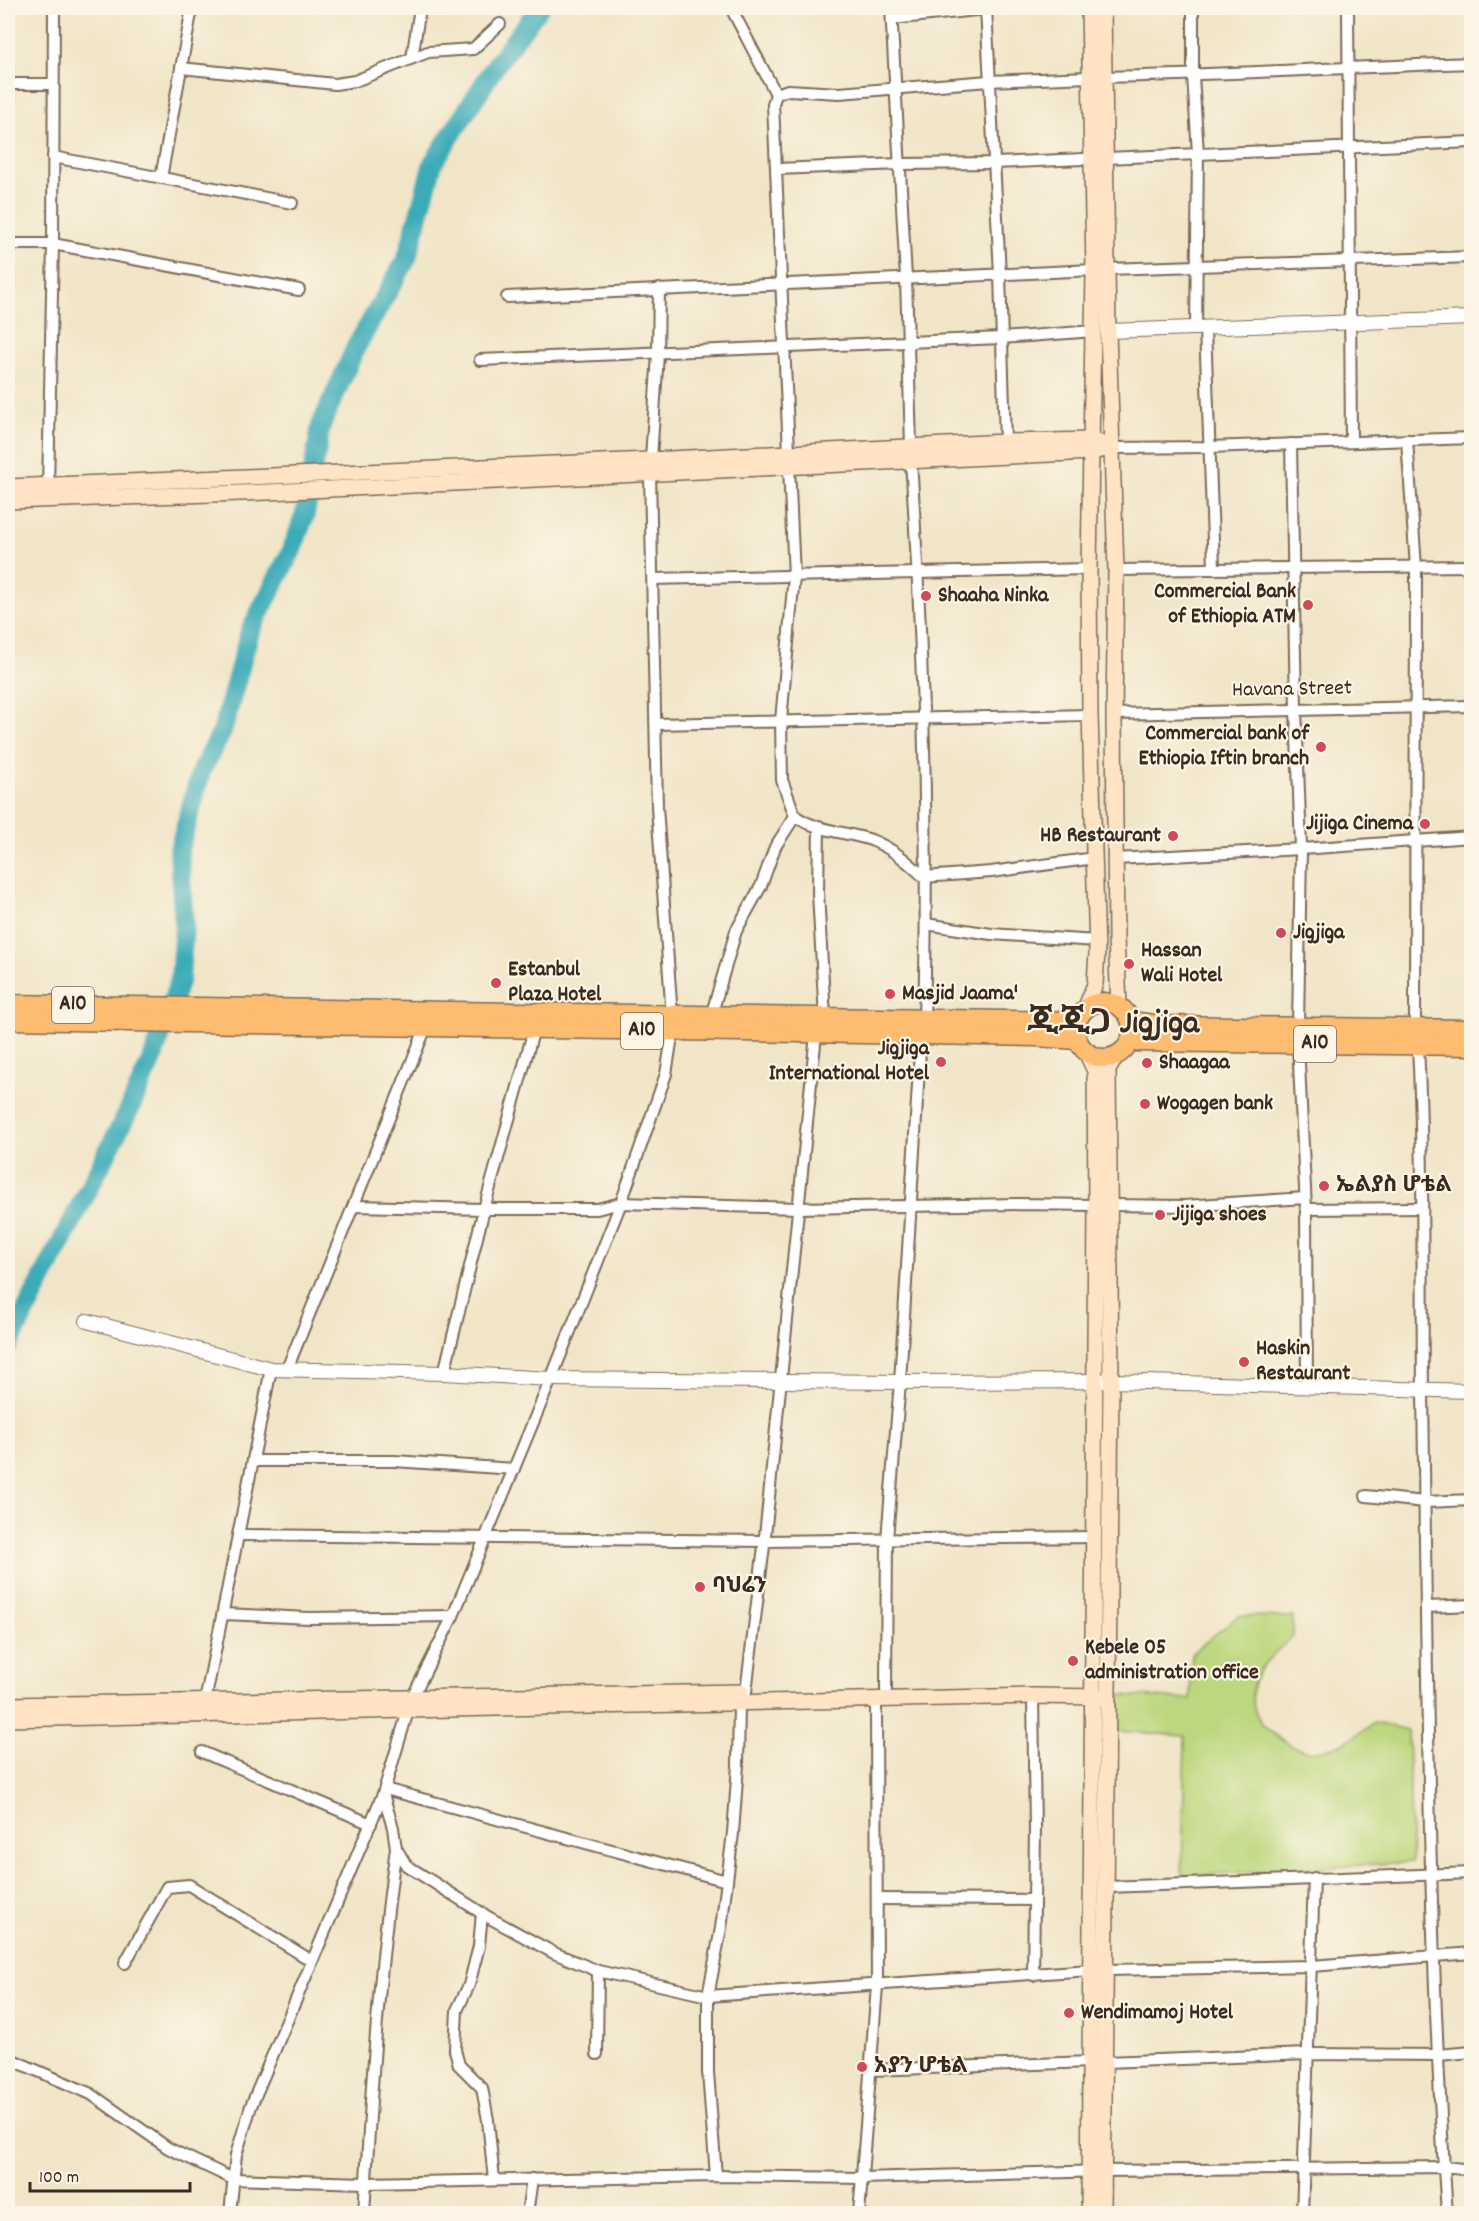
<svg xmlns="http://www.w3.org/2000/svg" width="1479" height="2221" viewBox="0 0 1479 2221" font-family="Dekko,'Noto Sans Ethiopic',sans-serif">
<rect width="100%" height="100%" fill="#fcf5e5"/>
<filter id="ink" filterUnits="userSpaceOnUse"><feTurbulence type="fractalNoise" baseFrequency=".0167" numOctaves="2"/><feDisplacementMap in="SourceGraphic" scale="12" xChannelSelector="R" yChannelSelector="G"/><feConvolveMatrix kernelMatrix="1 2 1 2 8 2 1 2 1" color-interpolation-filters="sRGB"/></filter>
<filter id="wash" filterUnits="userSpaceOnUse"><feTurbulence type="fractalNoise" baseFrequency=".008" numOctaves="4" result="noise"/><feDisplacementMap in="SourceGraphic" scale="24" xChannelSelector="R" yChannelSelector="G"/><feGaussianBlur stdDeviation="1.35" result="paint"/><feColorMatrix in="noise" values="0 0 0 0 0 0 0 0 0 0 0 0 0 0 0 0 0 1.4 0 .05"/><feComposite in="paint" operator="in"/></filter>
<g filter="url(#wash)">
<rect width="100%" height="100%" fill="#f1e5c7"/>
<path fill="#bcd77d" stroke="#7c804e" stroke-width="1.5" d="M1238 1616 1293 1617V1636C1273 1655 1247 1673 1253 1703 1256 1720 1266 1729 1279 1738 1291 1745 1303 1754 1317 1751 1339 1748 1356 1736 1374 1723L1408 1730 1412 1862 1182 1876 1185 1736 1118 1731V1695L1190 1699 1192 1653Z"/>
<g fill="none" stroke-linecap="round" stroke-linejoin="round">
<polyline stroke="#3babb8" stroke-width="20" points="8,1346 129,1110 153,1057 180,979 184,925 179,850 201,771 222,732 250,631 292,550 305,514 321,425 356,347 407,258 433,163 498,62 539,8"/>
</g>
</g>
<g filter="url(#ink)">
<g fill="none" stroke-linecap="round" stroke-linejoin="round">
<defs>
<g id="minor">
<polyline points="731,8 776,94 773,104 789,452"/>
<polyline points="891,8 906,278 911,446"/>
<polyline points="986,8 1000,274 1005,442"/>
<polyline points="1193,8 1193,76 1198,154 1196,328"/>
<polyline points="1348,8 1351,442"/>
<polyline points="892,19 995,8"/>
<polyline points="412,58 420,8"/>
<polyline points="181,68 335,84 355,81 428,52 473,49 500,24"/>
<path d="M1104 77C1226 75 1349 67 1472 63"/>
<polyline points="8,84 53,84"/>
<polyline points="776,94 788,90 839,93 989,81 1089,77"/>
<polyline points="53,157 292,203"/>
<polyline points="777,169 901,164 994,163 1472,142"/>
<polyline points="161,178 192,8"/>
<polyline points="8,244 53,244 299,290"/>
<polyline points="1108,269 1472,257"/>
<polyline points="507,297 1094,270"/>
<polyline points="1205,328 1214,567"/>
<polyline points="480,360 1001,338 1094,331"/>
<polyline points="1407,440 1416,567 1415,1028"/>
<polyline points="1291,444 1296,709 1301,849 1298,1026"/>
<polyline points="1113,448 1209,447 1472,438"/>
<path d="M911 461C923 646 929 834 924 1020"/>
<path d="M789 467 794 576 781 721 782 780 795 816C816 831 847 832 871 840 892 848 908 862 924 877L991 872 1095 858"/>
<polyline points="48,490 53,244 54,8"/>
<polyline points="1116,570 1472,566"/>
<polyline points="653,579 1089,569"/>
<polyline points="1114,714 1472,706"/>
<polyline points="656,724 1090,715"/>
<polyline points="819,826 818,893 825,1018"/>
<polyline points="1115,859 1301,849 1472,837"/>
<polyline points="926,924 991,934 1097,941"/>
<polyline points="711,1016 736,931 761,886 775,847 795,816"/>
<polyline points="1298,1043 1306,1209 1307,1387"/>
<path d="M1418 1046C1424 1161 1422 1277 1423 1392 1427 1666 1428 1940 1447 2214"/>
<polyline points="1111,1205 1184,1206 1305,1198"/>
<polyline points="354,1206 484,1209 597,1209 621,1203 798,1208 1017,1204 1096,1205"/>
<polyline points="1306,1209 1422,1208"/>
<polyline points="287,1369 426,1027"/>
<polyline points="444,1373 484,1209 534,1029"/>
<polyline points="254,1461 394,1461 514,1469"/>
<polyline points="1366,1496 1425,1502 1472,1500"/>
<polyline points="238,1535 765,1541 1095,1537"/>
<polyline points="1427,1607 1472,1605"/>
<polyline points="223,1614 309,1618 453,1616"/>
<polyline points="886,1690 887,1539 900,1382 921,1035"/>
<polyline points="205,1702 271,1369"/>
<polyline points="202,1752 371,1824"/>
<polyline points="385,1789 727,1881"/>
<polyline points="383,1794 393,1828 396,1848 406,1865 488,1917 554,1953 598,1971 708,1996 1091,1970"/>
<polyline points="1107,1887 1472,1873"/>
<polyline points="878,1899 1034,1900"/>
<polyline points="482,1913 479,1946 469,1985 457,2010 455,2050 459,2065 482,2088 488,2120 494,2180"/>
<polyline points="125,1963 167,1887 189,1885 312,1961"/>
<polyline points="1107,1970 1312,1966 1472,1953"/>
<polyline points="1033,1975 1035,1829 1033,1696"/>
<polyline points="597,2054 598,1971"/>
<polyline points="8,2058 91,2094 168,2148 233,2179 366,2183 716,2176 862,2178 1104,2171 1444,2167 1472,2170"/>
<polyline points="1106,2062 1308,2054 1438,2055 1472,2052"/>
<polyline points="871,2070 1090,2062"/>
<polyline points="716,2176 708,2072 708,1996 721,1928 733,1833 738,1765 739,1703 746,1692 764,1546 816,1034"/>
<polyline points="230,2214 236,2155 251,2106 383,1794 412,1698 453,1616 551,1379 621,1203 666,1074 673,1031 657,807 650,473 658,354 659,289"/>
<path d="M364 2214C371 2091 379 1969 396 1848"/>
<polyline points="527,2214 532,2179"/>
<polyline points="859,2214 877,1986 876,1700"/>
<polyline points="1302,2214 1314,1878"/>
</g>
<g id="tertiary">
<polyline points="1108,331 1472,318"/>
<polyline points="87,1321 271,1369 444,1373 551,1379 900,1382 1111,1381 1472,1391"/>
</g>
<g id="secondary">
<polyline points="1103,8 1108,331 1116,570 1114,714 1116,938 1119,1006"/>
<polyline points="8,487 650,460 1005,442 1092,440 1113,448"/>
<polyline points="8,501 268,492 1092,452 1110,448"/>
<polyline points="1086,1007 1095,984 1097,952 1090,715 1089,569 1094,270 1089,8"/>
<polyline points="1086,1052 1095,1071 1096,1205 1089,2214"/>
<polyline points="8,1705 741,1692"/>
<polyline points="8,1719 1033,1696 1102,1697"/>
<polyline points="1103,2214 1111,1381 1108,1070 1116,1056"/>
</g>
<g id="trunk">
<circle cx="1104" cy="1030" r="28"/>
<polyline points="8,1004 1076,1021"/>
<polyline points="8,1020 1037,1037 1077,1040"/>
<polyline points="1131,1021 1162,1025 1472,1029"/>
<polyline points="1130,1042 1472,1046"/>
</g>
</defs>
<use href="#minor" stroke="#7b6b59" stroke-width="14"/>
<use href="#tertiary" stroke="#7b6b59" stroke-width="16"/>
<use href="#secondary" stroke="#7b6b59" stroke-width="18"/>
<use href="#trunk" stroke="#7b6b59" stroke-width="21"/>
<use href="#minor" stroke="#fff" stroke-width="10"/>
<use href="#tertiary" stroke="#fff" stroke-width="14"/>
<use href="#secondary" stroke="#fee4c5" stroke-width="15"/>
<use href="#trunk" stroke="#fdbc6f" stroke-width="18"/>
</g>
</g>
<g fill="#d1495b" stroke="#fcf5e5" stroke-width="2">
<circle cx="926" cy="596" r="6"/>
<circle cx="1308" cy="605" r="6"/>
<circle cx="1321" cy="747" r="6"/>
<circle cx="1425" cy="824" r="6"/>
<circle cx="1173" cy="836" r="6"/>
<circle cx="1281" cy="933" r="6"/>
<circle cx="1129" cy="964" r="6"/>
<circle cx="496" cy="983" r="6"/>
<circle cx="890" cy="994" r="6"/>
<circle cx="941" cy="1062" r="6"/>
<circle cx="1147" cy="1063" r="6"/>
<circle cx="1145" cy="1104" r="6"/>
<circle cx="1324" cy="1186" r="6"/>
<circle cx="1160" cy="1215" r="6"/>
<circle cx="1244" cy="1362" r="6"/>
<circle cx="700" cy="1587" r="6"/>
<circle cx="1073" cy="1661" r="6"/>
<circle cx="1069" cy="2013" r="6"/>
<circle cx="862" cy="2067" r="6"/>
</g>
<g text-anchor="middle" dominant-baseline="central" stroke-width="4.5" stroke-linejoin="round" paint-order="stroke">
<g fill="#fcf5e5" stroke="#75675a" stroke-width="1.5">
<rect x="52" y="987" width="42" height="36" rx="4.5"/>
<rect x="621" y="1013" width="42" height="36" rx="4.5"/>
<rect x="1294" y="1026" width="42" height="36" rx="4.5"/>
</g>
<g font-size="21" font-weight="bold" fill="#3b2a1e">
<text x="73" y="1005">A10</text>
<text x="642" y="1031">A10</text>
<text x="1315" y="1044">A10</text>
</g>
<g font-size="22" font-weight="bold" fill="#3b2a1e" stroke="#fcf5e5" text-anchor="start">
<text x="1296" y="592" text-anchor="end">Commercial Bank<tspan x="1296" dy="25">of Ethiopia ATM</tspan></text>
<text x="938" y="596">Shaaha Ninka</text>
<text x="1309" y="734" text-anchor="end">Commercial bank of<tspan x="1309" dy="25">Ethiopia Iftin branch</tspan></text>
<text x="1413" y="824" text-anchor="end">Jijiga Cinema</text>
<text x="1161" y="836" text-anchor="end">HB Restaurant</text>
<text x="1293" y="933">Jigjiga</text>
<text x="1141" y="951">Hassan<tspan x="1141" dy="25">Wali Hotel</tspan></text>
<text x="508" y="970">Estanbul<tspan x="508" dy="25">Plaza Hotel</tspan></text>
<text x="902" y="994">Masjid Jaama'</text>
<text x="929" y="1049" text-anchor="end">Jigjiga<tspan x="929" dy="25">International Hotel</tspan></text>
<text x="1159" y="1063">Shaagaa</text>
<text x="1157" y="1104">Wogagen bank</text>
<text x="1336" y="1186">ኤልያስ ሆቴል</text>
<text x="1172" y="1215">Jijiga shoes</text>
<text x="1256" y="1349">Haskin<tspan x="1256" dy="25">Restaurant</tspan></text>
<text x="712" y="1587">ባህሬን</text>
<text x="1085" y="1648">Kebele 05<tspan x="1085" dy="25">administration office</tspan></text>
<text x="1081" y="2013">Wendimamoj Hotel</text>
<text x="874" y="2067">አያን ሆቴል</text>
</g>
<g font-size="22" fill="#3b2a1e" stroke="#fcf5e5">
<text transform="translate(1292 690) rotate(-1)">Havana Street</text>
</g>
<g font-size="34" font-weight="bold" fill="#3b2a1e" stroke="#fcf5e5">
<text x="1113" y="1025">ጂጂጋ Jigjiga</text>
</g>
</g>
<rect width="1479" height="2221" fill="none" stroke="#fcf5e5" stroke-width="30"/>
<path d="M30 2182v9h160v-9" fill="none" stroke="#3b2a1e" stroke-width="3"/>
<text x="39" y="2182" font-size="18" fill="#3b2a1e" stroke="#fcf5e5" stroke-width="4.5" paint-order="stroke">100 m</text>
</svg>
